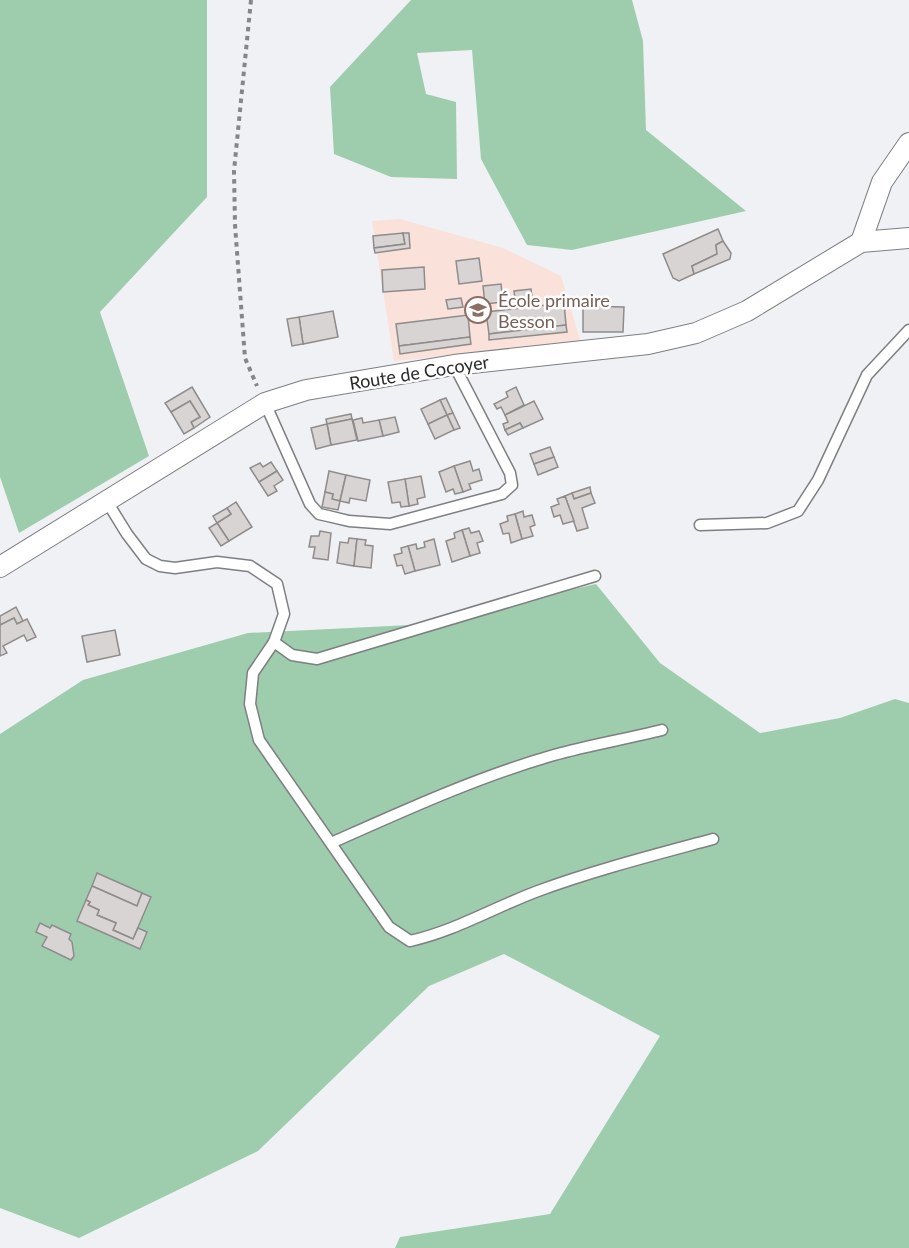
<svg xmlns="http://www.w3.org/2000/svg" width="909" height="1248" viewBox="0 0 909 1248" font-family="Lato,sans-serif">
<rect width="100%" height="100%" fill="#f0f1f4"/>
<polygon fill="#fae1d9" points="400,219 503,248 561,276 581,343 394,361 372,221"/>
<g fill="#9ecdae">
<polygon points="0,0 207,0 207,197 100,312 149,456 19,533 0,477"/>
<polygon points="411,0 632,0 643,41 646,130 746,211 572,250 527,245 481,159 472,50 417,53 426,94 456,102 457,179 391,177 334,154 330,87"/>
<polygon points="596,584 660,663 760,733 840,718 895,699 909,703 909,1248 395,1248 400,1237 550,1214 660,1036 504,954 429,986 258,1151 79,1238 0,1208 0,734 83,680 248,633 410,625"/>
</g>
<g fill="#d7d4d3" stroke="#8f8c8b" stroke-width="1.5">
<polygon points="718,229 723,241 716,245 717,254 692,266 694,274 679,281 673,278 663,254"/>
<polygon points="403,233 405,244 374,248 373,236"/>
<polygon points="403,233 409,233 410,248 375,253 374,248 405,244"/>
<polygon points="723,241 731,253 730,259 694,274 692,266 717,254 716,245"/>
<polygon points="479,258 482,281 459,284 456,261"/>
<polygon points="424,267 425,289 383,292 382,270"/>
<polygon points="501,284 503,302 485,304 483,286"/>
<polygon points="531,289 532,298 515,299 514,291"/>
<polygon points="461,298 463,307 448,309 446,300"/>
<polygon points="564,303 566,325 489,334 486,312"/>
<polygon points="583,306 624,307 623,332 583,332"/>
<polygon points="333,311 338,337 303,344 299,317"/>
<polygon points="468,315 470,337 399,346 396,324"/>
<polygon points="299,317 303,344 292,346 287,319"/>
<polygon points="566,325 567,332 489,340 489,334"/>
<polygon points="470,337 471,344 400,354 399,346"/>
<polygon points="192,387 210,417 194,428 191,422 200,417 190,401 171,412 165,403"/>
<polygon points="516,387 524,405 505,415 501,407 497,409 494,404 508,397 506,392"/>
<polygon points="446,398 453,413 447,415 440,400"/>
<polygon points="440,400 447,415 428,424 421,409"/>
<polygon points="190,401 200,417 191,422 194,428 184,434 171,412"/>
<polygon points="534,401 543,419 523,428 520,423 505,430 503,424 508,422 505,415"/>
<polygon points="453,413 460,428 454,430 447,415"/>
<polygon points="351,414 352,419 327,424 326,419"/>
<polygon points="447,415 454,430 435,439 428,424"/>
<polygon points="395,417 399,432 383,436 379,420"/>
<polygon points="362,418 363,423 379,420 383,436 358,441 353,420"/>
<polygon points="352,419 357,440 331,445 327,424"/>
<polygon points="520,423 523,428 508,435 505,430"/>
<polygon points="327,424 331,445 316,449 311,428"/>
<polygon points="550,447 554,457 534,464 530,454"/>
<polygon points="554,457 558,467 538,475 534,464"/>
<polygon points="470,461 473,471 479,469 482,480 469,484 471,489 463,492 454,466"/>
<polygon points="271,462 277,471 259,482 250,468 260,463 263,467"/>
<polygon points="454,466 463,492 455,494 453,489 446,492 439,472"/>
<polygon points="277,471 283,480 274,486 277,491 268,496 259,482"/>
<polygon points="329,471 346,475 340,501 332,499 333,494 325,492"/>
<polygon points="346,475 370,480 366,501 350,498 349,503 340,501"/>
<polygon points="421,476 425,497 417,499 418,504 409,506 405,479"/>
<polygon points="405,479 409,506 401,507 400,502 392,503 388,482"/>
<polygon points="590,487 591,493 574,499 572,493"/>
<polygon points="325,492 333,494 332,499 340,501 338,510 322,507"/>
<polygon points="572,493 574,499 591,493 595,503 582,508 588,528 577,531 565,496"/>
<polygon points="565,496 574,521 563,524 560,515 554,517 551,507 559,504 557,499"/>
<polygon points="236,502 252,527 229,541 217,523 231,514 227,508"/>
<polygon points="227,508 231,514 217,523 213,516"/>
<polygon points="523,511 524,517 532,515 535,525 530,527 533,536 522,539 515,514"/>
<polygon points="515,514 522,539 511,543 509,533 503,534 500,524 508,521 507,516"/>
<polygon points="217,523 229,541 221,546 209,528"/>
<polygon points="469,528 471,533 479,531 483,541 477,543 480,553 470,556 462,530"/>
<polygon points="462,530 470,556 452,562 446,541 455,538 454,533"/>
<polygon points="320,531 331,533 328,560 313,558 315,547 309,547 311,536 319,536"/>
<polygon points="349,538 357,539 354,566 337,563 340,542 348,543"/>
<polygon points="357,539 366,540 365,545 373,546 371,568 354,566"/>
<polygon points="434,539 440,565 415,571 408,546 416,544 417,549 425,547 424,542"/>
<polygon points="408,546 415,571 405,574 402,565 397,566 394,555 402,553 401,548"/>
<polygon points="16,607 23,621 17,624 14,618 0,625 0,616"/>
<polygon points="14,618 17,624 27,619 36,637 27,641 24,635 3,646 7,653 0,656 0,625"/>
<polygon points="115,630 120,655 87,662 82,636"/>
<polygon points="97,873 142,893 137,906 92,886"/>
<polygon points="92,886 137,906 142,893 151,897 133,939 113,930 116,923 97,915 99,910 88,905 90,902 86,900"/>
<polygon points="86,900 90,902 88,905 99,910 97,915 116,923 113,930 133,939 138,928 147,932 140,949 77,921"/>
<polygon points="40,923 50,928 52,925 71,934 69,939 72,942 74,956 71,960 42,946 47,937 36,932"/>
</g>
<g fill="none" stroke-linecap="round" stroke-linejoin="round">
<defs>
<g id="service">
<polyline points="265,403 310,504 319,514 328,516 349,521 390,524 502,494 512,485 510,473 454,365"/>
<polyline points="106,500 127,534 146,559 160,566 175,568 217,562 250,566 277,584 284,614 274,642"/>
<polyline points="700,525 767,523 798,511 818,480 867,375 909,330"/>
<path d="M595 576 317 659 292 655 274 642 253 673 250 704 259 740 389 927 410 941C455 931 495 907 538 891 595 870 654 855 713 839"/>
<path d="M331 843C403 811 477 777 554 755 589 745 626 739 662 730"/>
</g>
<g id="minor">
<polyline points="861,242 882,182 909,143"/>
<polyline points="0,567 265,403 306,390 454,365 648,344 696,333 747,311 861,242 909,238"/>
</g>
</defs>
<use href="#service" stroke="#7d7f81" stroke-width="13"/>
<use href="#minor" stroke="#7d7f81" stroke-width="22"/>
<polyline stroke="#858688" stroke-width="4" stroke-dasharray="4.5 4.5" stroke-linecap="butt" points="251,0 234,171 235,225 245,358 257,386"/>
<use href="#service" stroke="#fff" stroke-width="10"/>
<use href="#minor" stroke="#fff" stroke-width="20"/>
</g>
<defs>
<symbol id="school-ring" viewBox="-11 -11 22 22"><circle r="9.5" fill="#fefeff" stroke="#8d6e63" stroke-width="1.5"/><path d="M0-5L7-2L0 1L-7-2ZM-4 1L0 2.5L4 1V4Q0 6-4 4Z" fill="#8d6e63"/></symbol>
</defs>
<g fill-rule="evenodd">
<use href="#school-ring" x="463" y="295" width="30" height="30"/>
</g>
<g text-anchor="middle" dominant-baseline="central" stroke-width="5" stroke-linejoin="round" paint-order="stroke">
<g font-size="18" fill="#785e54" stroke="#fefeff" text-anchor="start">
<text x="498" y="300">École primaire<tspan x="498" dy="21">Besson</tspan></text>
</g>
<g font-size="18" fill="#292a2b" stroke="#fefeff">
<text transform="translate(419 372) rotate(-9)">Route de Cocoyer</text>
</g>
</g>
</svg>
